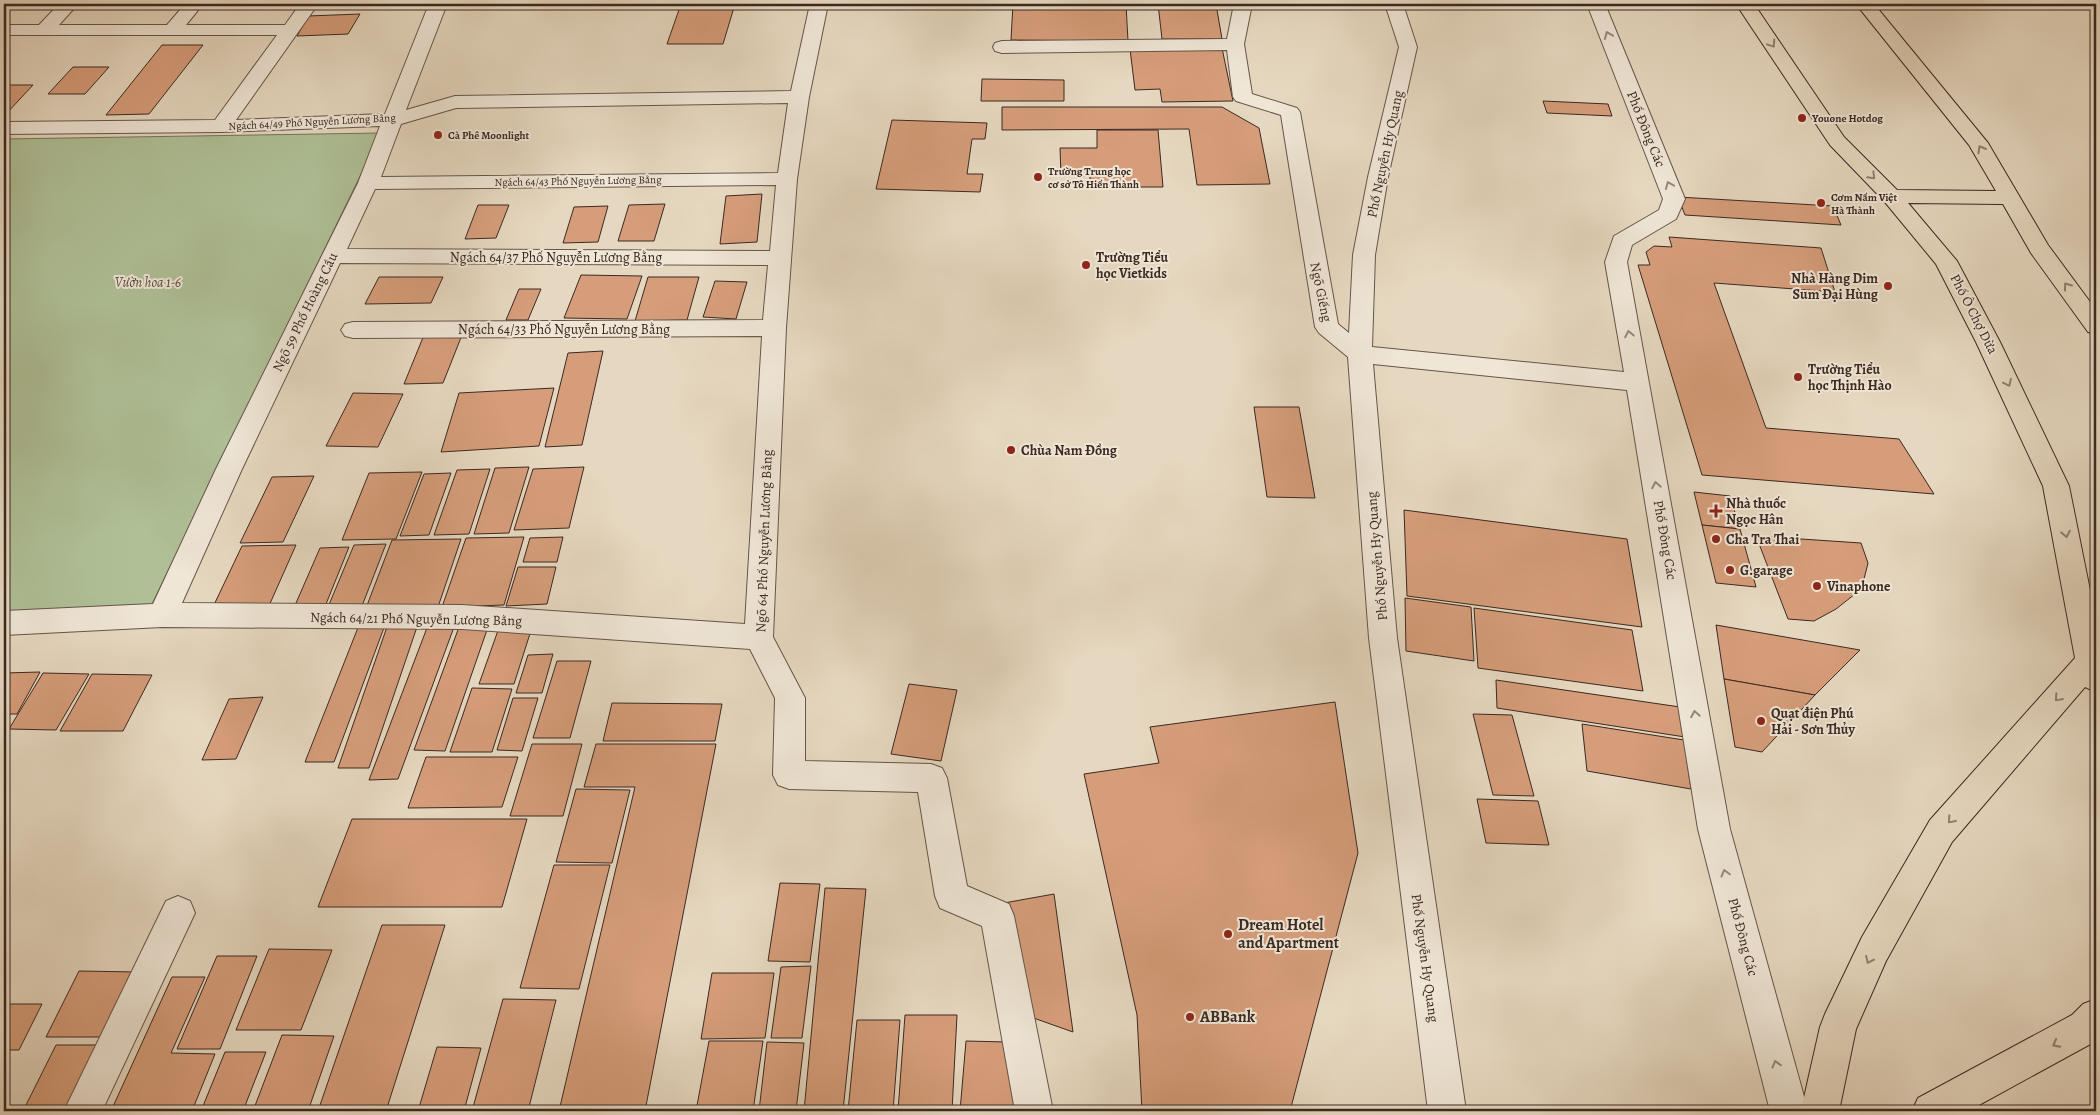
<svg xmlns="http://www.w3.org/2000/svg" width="2100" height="1115" viewBox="0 0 2100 1115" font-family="Alegreya,serif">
<rect width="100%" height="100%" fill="#e6d8c0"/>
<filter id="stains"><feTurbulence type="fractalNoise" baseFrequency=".004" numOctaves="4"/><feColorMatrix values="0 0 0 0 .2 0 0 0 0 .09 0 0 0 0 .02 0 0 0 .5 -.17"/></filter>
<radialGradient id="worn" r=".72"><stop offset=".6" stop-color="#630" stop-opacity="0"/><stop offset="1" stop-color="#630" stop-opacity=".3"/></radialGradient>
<polygon fill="#afc097" stroke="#75745c" points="381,133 150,608 4,613 4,139"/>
<g fill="#d69d7a" stroke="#3b2922">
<polygon points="681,4 735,4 723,44 667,44"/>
<polygon points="1013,4 1126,4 1128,41 1011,40"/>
<polygon points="1158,4 1216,4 1222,39 1162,39"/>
<polygon points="360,14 348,34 297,36 308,16"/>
<polygon points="162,45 203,45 149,114 106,115"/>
<polygon points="1222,48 1233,101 1162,102 1160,89 1135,90 1130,49"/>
<polygon points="73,67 109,67 85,94 48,94"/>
<polygon points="982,79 1064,80 1064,101 981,101"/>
<polygon points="4,85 33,85 5,115 4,115"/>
<polygon points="1543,101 1608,104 1612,116 1547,113"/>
<polygon points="1002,107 1222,107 1259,128 1270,184 1197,185 1189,129 1002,130"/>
<polygon points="892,120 987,123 985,139 972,139 967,174 983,174 980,192 876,189"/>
<polygon points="1097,130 1158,130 1163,187 1090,187 1090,176 1061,176 1060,148 1097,148"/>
<polygon points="762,194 757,242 720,244 726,196"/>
<polygon points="1678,197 1833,206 1841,225 1685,215"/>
<polygon points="665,204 654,241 618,241 629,205"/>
<polygon points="478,205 509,205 496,238 465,239"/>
<polygon points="608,206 598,242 563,243 574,207"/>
<polygon points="1669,237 1821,248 1835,292 1714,283 1766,428 1899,439 1934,494 1702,475 1638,265 1650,265 1646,252 1654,246 1672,247"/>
<polygon points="581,275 642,276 627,319 564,318"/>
<polygon points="379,277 443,277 431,303 365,304"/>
<polygon points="648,277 699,277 687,320 635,321"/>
<polygon points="715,281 747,282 736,319 703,317"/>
<polygon points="519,289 541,289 528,320 506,320"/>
<polygon points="424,335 462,335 443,383 404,384"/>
<polygon points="603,351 582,445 545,447 568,353"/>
<polygon points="554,388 539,446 441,452 459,393"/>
<polygon points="353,393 403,394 378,447 326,446"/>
<polygon points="1254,407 1299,407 1315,498 1267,497"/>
<polygon points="529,467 509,533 474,534 495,468"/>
<polygon points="584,467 569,528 514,530 533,469"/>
<polygon points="490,469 469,534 434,535 457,470"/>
<polygon points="422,472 396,539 342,540 369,473"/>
<polygon points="451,473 429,535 400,536 424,474"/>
<polygon points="314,476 283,542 240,543 272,477"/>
<polygon points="1694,492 1730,496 1740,529 1702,525"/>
<polygon points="1404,510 1627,539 1642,627 1407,596"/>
<polygon points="1702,525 1740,529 1756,587 1716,583"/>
<polygon points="1756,536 1861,543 1868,563 1864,579 1855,594 1836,609 1814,621 1788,619"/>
<polygon points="524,537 504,605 442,607 466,538"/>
<polygon points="563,537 557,562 523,562 530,538"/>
<polygon points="461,539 438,607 366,608 392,540"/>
<polygon points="386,544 362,606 328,607 354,545"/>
<polygon points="296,545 268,608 212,609 242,546"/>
<polygon points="349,547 324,609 293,610 320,548"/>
<polygon points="518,567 556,567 547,604 506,606"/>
<polygon points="1405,598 1471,607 1474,661 1406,651"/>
<polygon points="1474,608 1632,630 1643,691 1478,668"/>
<polygon points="457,619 398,779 369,780 430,620"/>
<polygon points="534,621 514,684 479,684 501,622"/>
<polygon points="388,624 418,624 369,768 338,768"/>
<polygon points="359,625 385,625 334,762 305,762"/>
<polygon points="1716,625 1860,650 1815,695 1724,679"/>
<polygon points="459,627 488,627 445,751 414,750"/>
<polygon points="553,654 542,693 516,693 528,655"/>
<polygon points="557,661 591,661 570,738 533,738"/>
<polygon points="40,672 17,714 4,714 4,673"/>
<polygon points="43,673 89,674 56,730 9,729"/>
<polygon points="92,674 152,675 123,731 60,731"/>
<polygon points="1724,679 1815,695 1762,752 1735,747"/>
<polygon points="1496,680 1680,707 1685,737 1497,708"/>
<polygon points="909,684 957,690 941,761 891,754"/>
<polygon points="472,688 512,689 492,752 450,752"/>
<polygon points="263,697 236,759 202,760 229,699"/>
<polygon points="513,698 538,698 522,751 497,750"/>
<polygon points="1335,702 1358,853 1290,1111 1142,1111 1137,1015 1084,774 1159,763 1150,727"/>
<polygon points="612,703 722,704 715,741 603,741"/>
<polygon points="1473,714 1512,715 1534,796 1493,795"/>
<polygon points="1582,724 1684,740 1691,789 1587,771"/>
<polygon points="532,744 582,744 563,816 510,816"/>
<polygon points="596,744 716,744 645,1111 559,1111 635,787 584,787"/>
<polygon points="426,757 518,757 502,807 408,808"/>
<polygon points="576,789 630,790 612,863 556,862"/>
<polygon points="1477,799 1538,801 1549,845 1486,843"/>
<polygon points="352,819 527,819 502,907 318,907"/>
<polygon points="554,865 610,865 579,989 520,988"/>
<polygon points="780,883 820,884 810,962 768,961"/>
<polygon points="825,888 866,889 843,1111 804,1111"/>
<polygon points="1054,894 1073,1032 1025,1015 1004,903"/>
<polygon points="382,925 445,925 386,1111 318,1111"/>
<polygon points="269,949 332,950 301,1030 236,1030"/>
<polygon points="217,956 257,956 220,1049 177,1049"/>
<polygon points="811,966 802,1038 771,1038 781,967"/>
<polygon points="79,971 137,972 107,1037 46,1037"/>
<polygon points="712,973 774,973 765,1038 701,1039"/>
<polygon points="172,977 205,977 171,1053 215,1054 192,1111 111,1111"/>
<polygon points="503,999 556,1000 528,1111 472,1111"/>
<polygon points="4,1004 42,1004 19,1050 4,1050"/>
<polygon points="905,1015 957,1015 952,1111 898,1111"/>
<polygon points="857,1020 900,1020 893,1111 848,1111"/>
<polygon points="282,1035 334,1036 308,1111 253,1111"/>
<polygon points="709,1041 763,1041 753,1111 696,1111"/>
<polygon points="966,1041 1007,1042 1026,1111 960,1111"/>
<polygon points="767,1042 804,1043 796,1111 759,1111"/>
<polygon points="56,1045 98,1045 67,1111 23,1111"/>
<polygon points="437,1047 481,1048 464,1111 418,1111"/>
<polygon points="225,1052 266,1052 243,1111 201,1111"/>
</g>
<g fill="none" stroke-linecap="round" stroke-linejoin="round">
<defs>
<g id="minor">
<path d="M59 4H78L59 25H167L185 4H203L186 25H285L300 4H318L236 120 385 114 429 4H447L406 110 455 96 791 91 810 4H828L809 97 797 179 786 328 773 637 805 698V761L931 764 942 768 947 778 967 886 1009 904 1014 916 1053 1111H1015L982 926 940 908 935 896 918 792 789 789 778 785 773 775 775 698 750 649 462 629 162 627 4 635V611L153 604 216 469 358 183 380 126 221 132 4 134V122L215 120 277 35H4V25H39ZM788 103 778 173 381 177 401 124 456 108ZM776 185 770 251 347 249 375 189ZM340 263 768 265 763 320 353 322 345 324 341 330 345 336 353 338 762 336 745 624 462 605 182 603 242 469Z"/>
<polygon points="1234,4 1252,4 1244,44 1252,94 1297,108 1300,112 1338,324 1349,333 1353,255 1368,177 1399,47 1385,4 1403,4 1417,47 1388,177 1375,255 1372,347 1624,372 1605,262 1614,236 1659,210 1663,199 1587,4 1605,4 1685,199 1676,219 1632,245 1627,262 1730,829 1808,1111 1770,1111 1698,829 1627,390 1373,364 1397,638 1466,1111 1428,1111 1369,638 1348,357 1319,333 1315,327 1281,115 1236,101 1233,97 1227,50 1002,53 995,51 993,47 995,43 1002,41 1227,39"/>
<polygon points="178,896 190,901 195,913 102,1111 64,1111 166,901"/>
</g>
<g id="major">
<polygon points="1736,4 1754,4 1844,137 1897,190 1996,191 1969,145 1856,4 1874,4 1988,143 2048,245 2096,310 2096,334 2088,332 2031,253 2003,204 1908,203 1957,261 2000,342 2069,486 2096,620 2096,692 2085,687 1952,842 1886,961 1856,1029 1839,1111 1801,1111 1820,1027 1825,1014 1862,937 1930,820 2075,658 2043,486 1976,342 1936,264 1884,201 1830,145"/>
<polygon points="2096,999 2096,1041 1968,1111 1912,1111 1918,1098 2072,1015 2083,1004"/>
</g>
</defs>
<use href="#minor" stroke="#66554a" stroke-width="2"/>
<use href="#major" stroke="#3b2922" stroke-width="2"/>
<use href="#minor" fill="#efe6d6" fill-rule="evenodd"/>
<use href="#major" fill="#e6d8c0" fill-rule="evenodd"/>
</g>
<defs><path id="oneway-chevron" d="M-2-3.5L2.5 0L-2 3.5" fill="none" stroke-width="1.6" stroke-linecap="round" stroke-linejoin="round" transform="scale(1.25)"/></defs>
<g stroke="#95887c">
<use href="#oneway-chevron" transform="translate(1608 35) rotate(-112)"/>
<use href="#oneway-chevron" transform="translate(1669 185) rotate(-112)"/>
<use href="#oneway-chevron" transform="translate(1629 334) rotate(-101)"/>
<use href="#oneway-chevron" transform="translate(1656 485) rotate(-100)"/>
<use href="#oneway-chevron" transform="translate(1695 714) rotate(-100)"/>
<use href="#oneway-chevron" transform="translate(1725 873) rotate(-105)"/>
<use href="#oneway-chevron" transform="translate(1776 1064) rotate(-105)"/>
</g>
<g stroke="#908071">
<use href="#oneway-chevron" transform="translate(1772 44) rotate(56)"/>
<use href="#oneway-chevron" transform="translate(1981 149) rotate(-120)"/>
<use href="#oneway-chevron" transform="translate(1872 176) rotate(45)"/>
<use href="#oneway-chevron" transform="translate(2067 286) rotate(-126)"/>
<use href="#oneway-chevron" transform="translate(2008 383) rotate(65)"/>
<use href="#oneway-chevron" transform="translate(2066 534) rotate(79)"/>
<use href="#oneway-chevron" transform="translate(2058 698) rotate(131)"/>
<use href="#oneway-chevron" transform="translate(1951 820) rotate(131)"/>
<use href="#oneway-chevron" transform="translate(1869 960) rotate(115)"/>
<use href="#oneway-chevron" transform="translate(2056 1044) rotate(152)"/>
</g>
<g fill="#8f2418" stroke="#efe6d6" stroke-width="2">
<circle cx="1802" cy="118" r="5"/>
<circle cx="438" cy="135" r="5"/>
<circle cx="1038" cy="177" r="5"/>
<circle cx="1821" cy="203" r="5"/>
<circle cx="1086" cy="265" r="5"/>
<circle cx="1888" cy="286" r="5"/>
<circle cx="1798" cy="377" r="5"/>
<circle cx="1011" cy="450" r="5"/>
<path d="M1713.5 503.5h5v5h5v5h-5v5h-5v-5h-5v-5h5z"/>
<circle cx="1716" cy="539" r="5"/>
<circle cx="1730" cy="570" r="5"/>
<circle cx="1817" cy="586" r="5"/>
<circle cx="1761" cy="721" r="5"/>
<circle cx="1228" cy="934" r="5"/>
<circle cx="1190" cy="1017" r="5"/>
</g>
<g text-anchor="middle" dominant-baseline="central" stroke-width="4" stroke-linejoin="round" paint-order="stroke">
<g font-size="11" font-weight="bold" fill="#3b2922" stroke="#efe6d6" text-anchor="start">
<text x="1812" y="118">Youone Hotdog</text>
<text x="448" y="135">Cà Phê Moonlight</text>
<text x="1048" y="171">Trường Trung học<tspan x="1048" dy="13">cơ sở Tô Hiến Thành</tspan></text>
<text x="1831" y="197">Cơm Nấm Việt<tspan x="1831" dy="13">Hà Thành</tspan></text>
</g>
<g font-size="11" fill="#3b2922" stroke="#efe6d6">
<text transform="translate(312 122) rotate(-3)">Ngách 64/49 Phố Nguyễn Lương Bằng</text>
<text transform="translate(578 181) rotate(-1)">Ngách 64/43 Phố Nguyễn Lương Bằng</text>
</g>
<g font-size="14" fill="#3b2922" stroke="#efe6d6">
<text transform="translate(1646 129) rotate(68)">Phố Đông Các</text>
<text transform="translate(1385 154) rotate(-78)">Phố Nguyễn Hy Quang</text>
<text x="556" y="257">Ngách 64/37 Phố Nguyễn Lương Bằng</text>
<text transform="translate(1321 292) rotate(78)">Ngõ Giếng</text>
<text transform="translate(305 312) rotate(-64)">Ngõ 59 Phố Hoàng Cầu</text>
<text transform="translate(1974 314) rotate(63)">Phố Ô Chợ Dừa</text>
<text x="564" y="329">Ngách 64/33 Phố Nguyễn Lương Bằng</text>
<text transform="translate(1665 540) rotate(80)">Phố Đông Các</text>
<text transform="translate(764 541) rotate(-88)">Ngõ 64 Phố Nguyễn Lương Bằng</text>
<text transform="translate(1377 556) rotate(-95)">Phố Nguyễn Hy Quang</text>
<text transform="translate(416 619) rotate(1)">Ngách 64/21 Phố Nguyễn Lương Bằng</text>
<text transform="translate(1743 937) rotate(75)">Phố Đông Các</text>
<text transform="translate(1425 958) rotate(82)">Phố Nguyễn Hy Quang</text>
</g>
<g font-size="14" font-weight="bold" fill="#3b2922" stroke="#efe6d6" text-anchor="start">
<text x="1096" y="257">Trường Tiểu<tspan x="1096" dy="16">học Vietkids</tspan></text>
<text x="1878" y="278" text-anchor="end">Nhà Hàng Dim<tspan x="1878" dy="16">Sum Đại Hùng</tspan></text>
<text x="1808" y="369">Trường Tiểu<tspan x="1808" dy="16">học Thịnh Hào</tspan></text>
<text x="1021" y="450">Chùa Nam Đồng</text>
<text x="1726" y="503">Nhà thuốc<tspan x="1726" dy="16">Ngọc Hân</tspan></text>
<text x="1726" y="539">Cha Tra Thai</text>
<text x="1740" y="570">G.garage</text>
<text x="1827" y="586">Vinaphone</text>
<text x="1771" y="713">Quạt điện Phú<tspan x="1771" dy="16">Hải - Sơn Thủy</tspan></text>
</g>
<g font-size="14" font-style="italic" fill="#584f3f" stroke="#efe6d6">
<text x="148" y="282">Vườn hoa 1-6</text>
</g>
<g font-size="16" font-weight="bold" fill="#3b2922" stroke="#efe6d6" text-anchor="start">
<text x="1238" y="925">Dream Hotel<tspan x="1238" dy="18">and Apartment</tspan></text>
<text x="1200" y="1017">ABBank</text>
</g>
</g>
<rect width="2100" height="1115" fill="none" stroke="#e6d8c0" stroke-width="20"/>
<rect x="5" y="5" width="2090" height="1105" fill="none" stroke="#3b2922" stroke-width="2.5"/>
<rect x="10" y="10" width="2080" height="1095" fill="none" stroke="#3b2922"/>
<rect width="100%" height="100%" filter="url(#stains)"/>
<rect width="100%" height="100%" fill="url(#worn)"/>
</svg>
